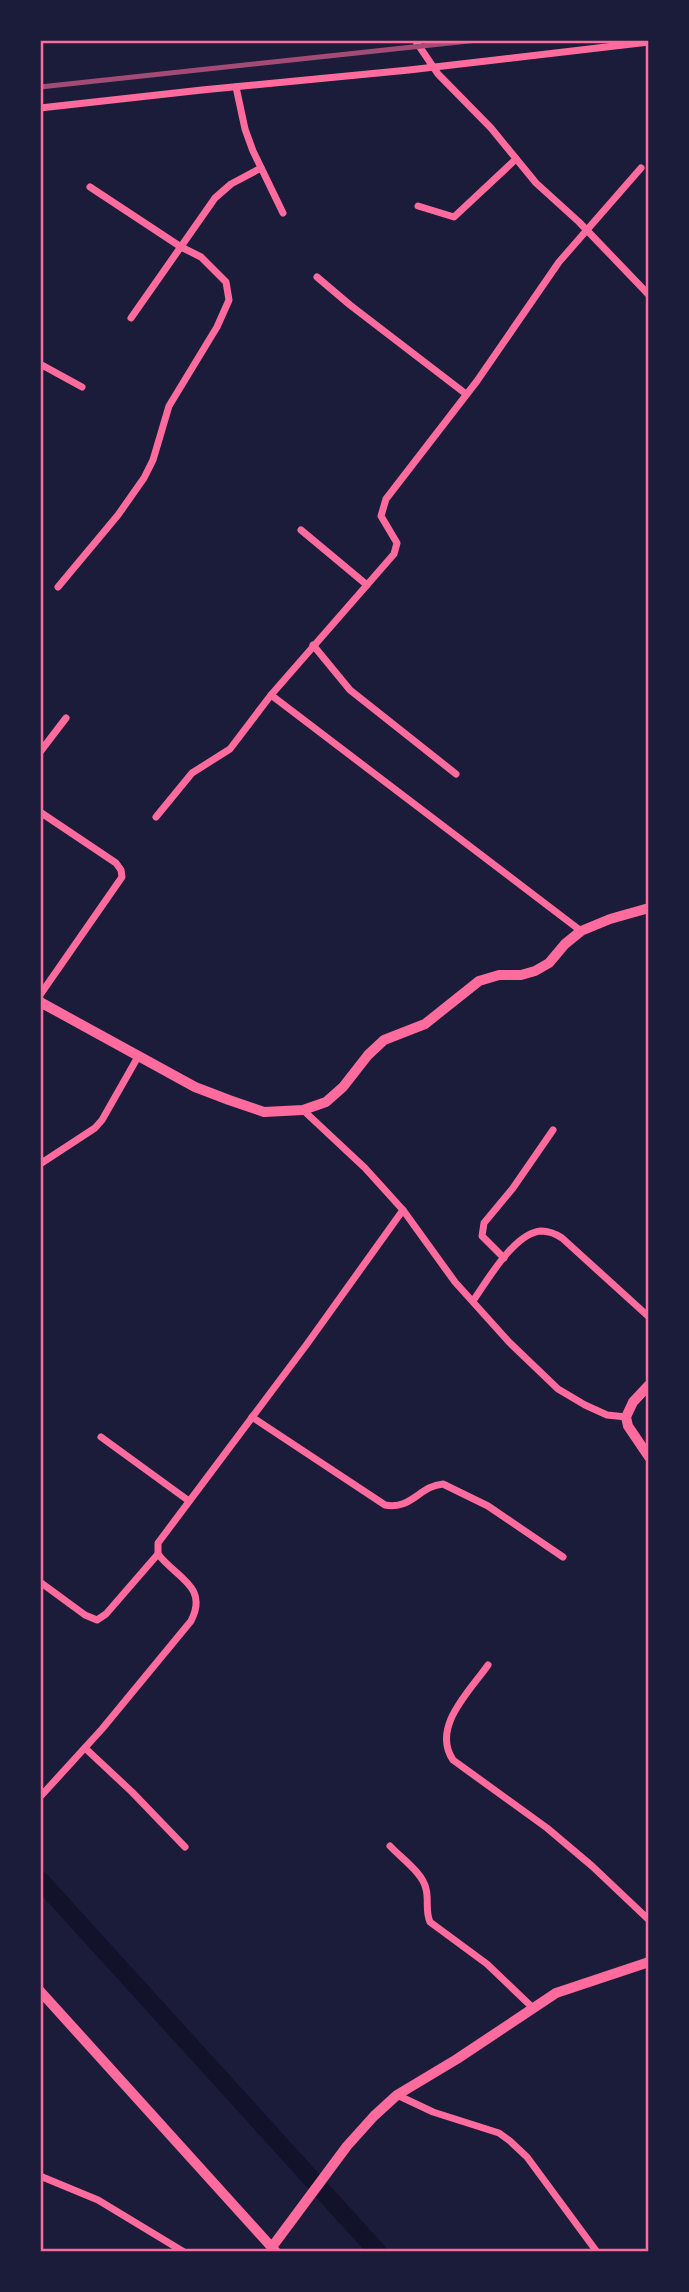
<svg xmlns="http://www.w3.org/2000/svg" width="689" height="2292" viewBox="0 0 689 2292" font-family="Poppins,sans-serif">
<rect width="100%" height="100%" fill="#1b1b3a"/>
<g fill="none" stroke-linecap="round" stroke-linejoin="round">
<polyline stroke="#12122b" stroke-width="18" points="40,1880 378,2252"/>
<g stroke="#ff6b9d" stroke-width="7">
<polyline points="415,40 438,74 491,128 536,183 579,222 649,295"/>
<polyline points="236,87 245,129 253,151 283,213"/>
<polyline points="40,108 202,90 409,70 649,42"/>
<polyline points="418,206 454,217 516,159"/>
<polyline points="317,277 350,305 466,394"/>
<polyline points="131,318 215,198 231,184 261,168"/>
<polyline points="40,364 82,387"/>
<polyline points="301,530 367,585"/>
<polyline points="58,587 118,515 144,478 153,460 169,406 217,327 229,300 226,282 201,257 181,247 90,187"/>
<polyline points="313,645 350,690 456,774"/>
<polyline points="40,752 66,718"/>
<polyline points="40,812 116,863 121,870 122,877 40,995"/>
<polyline points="156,817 192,773 230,749 271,695"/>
<polyline points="581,931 271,695 394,554 397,543 381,516 386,499 477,381 559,262 641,168"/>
<polyline points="303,1110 365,1168 403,1210 455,1282 509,1342 558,1389 585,1405 607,1415 626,1417"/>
<polyline points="40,1164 95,1128 102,1120 139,1055"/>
<polyline points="504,1258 482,1236 484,1223 513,1188 553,1130"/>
<path d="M473 1301C487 1281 514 1233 541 1231 549 1231 556 1234 562 1238L649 1317"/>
<path d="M252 1417 385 1505C412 1510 419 1486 443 1484L488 1506 563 1557"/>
<polyline points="101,1437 189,1501"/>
<polyline points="40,1582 85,1615 97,1620 106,1614 158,1554"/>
<path d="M488 1665C470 1691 431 1727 453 1760L547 1828 592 1866 649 1920"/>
<polyline points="85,1748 132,1792 185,1847"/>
<path d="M40 1797 102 1729 191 1621C209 1586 176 1578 158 1554V1543L307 1344 403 1210"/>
<path d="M390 1846C401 1858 423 1873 426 1889 429 1900 425 1911 430 1922L487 1964 533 2008"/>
<polyline points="397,2095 433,2112 499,2133 510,2141 527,2157 597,2252"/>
<polyline points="40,2176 98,2200 184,2252"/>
</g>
<g stroke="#ff6b9d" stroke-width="10">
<polyline points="40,1002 195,1087 229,1100 264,1112 303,1110 326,1102 343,1087 368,1055 384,1040 425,1024 479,981 499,975 521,975 535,971 549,963 565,944 581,931 610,919 649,908"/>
<polyline points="649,1385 633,1402 626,1417 628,1426 649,1457"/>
<polyline points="40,1991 276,2252"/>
<polyline points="272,2247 347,2146 374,2116 397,2095 457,2059 556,1993 649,1962"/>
</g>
<polyline stroke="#a44b75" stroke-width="5" points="40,87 478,40"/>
</g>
<rect width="689" height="2292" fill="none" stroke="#1b1b3a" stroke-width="84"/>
<rect x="42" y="42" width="605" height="2208" fill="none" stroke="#ff6b9d" stroke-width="2.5"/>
</svg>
